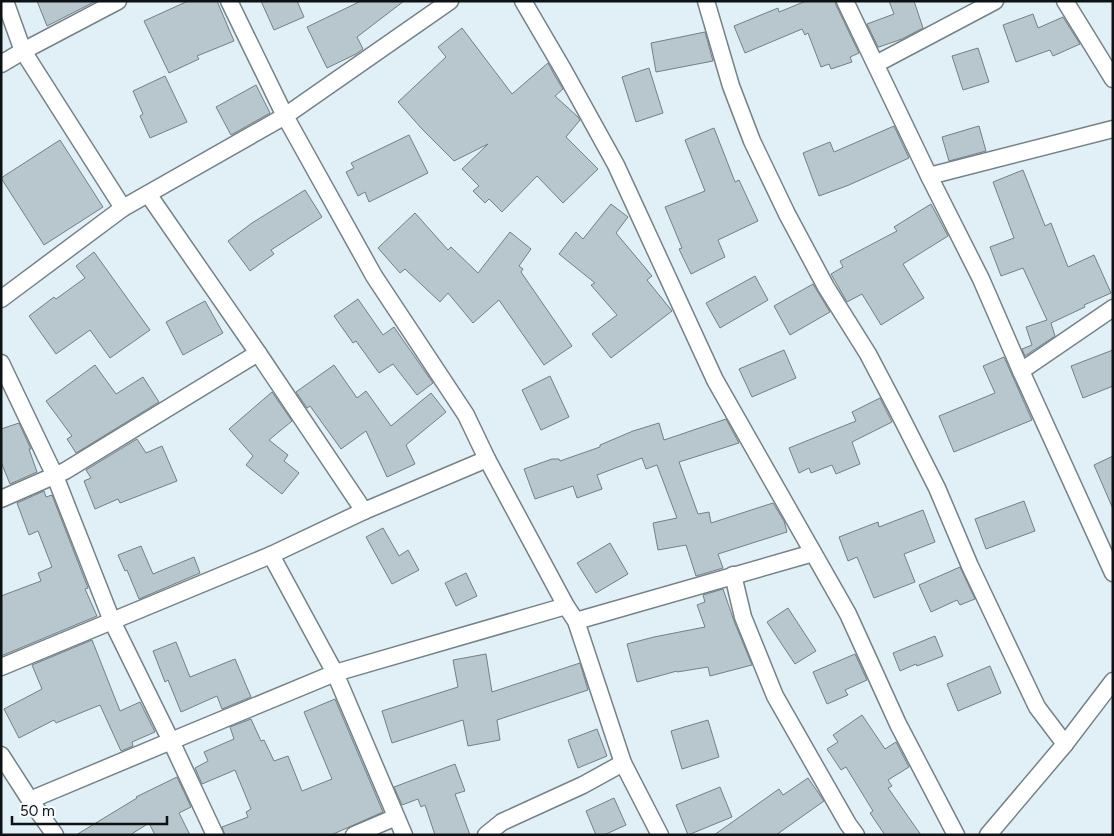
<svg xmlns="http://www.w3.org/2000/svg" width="1114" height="836" viewBox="0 0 1114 836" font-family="Figtree,sans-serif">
<rect width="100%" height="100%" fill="#e1f0f6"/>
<g fill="#b8c7cd" stroke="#738086">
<polygon points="37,1 96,1 47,26"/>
<polygon points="188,1 217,1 234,41 197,56 199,59 169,73 144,21"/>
<polygon points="261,1 297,1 304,17 274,30"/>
<polygon points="361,1 404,1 357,37 363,49 356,54 327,68 307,27"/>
<polygon points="806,1 835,1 836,5 859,53 850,57 852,62 831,69 829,64 821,67 808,33 805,35 802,29 745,53 734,26 778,8 779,12"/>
<polygon points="889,1 914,1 923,28 902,39 879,47 878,47 867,24 894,14"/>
<polygon points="1033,14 1038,28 1063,17 1080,44 1053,56 1050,50 1016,62 1003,25"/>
<polygon points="462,28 512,94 548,63 555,76 563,89 555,96 578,117 580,120 566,137 598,169 563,203 537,176 502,212 489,199 485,203 473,191 479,186 462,169 488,144 454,161 422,129 398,102 446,57 438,47"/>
<polygon points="705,32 713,61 656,72 651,43"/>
<polygon points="978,48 989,82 963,90 952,56"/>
<polygon points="649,68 663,113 636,122 622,77"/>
<polygon points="165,76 187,122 150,138 140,116 143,114 133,91"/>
<polygon points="256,85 270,113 231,135 216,107"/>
<polygon points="894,126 909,158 849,185 819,196 803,153 830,142 834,152"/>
<polygon points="979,126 986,151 949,161 942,137"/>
<polygon points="714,128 735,182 739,180 758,221 718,240 725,257 691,274 679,249 682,248 665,207 705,191 685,140"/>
<polygon points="409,135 428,173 369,202 365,192 358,196 346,172 354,168 351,163"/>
<polygon points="60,140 103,207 44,245 1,178"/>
<polygon points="1023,170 1045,226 1051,223 1068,267 1094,255 1111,293 1084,305 1085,307 1051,323 1055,336 1025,356 1022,349 1032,345 1026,327 1047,320 1023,268 1001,276 990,247 1014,238 993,182"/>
<polygon points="305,190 322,217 271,250 274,254 250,271 228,241 252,223"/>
<polygon points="611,204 628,217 616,233 652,276 647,280 672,311 611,358 592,334 617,315 591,285 595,283 559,254 576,232 583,239"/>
<polygon points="931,204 948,236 903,264 924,298 881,325 862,294 847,302 831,274 843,267 840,261 897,231 894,227"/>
<polygon points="415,213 448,250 451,247 478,273 510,232 531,249 519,266 523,269 521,272 572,346 544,365 499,300 473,323 448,293 440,302 405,269 400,273 378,248"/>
<polygon points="94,252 150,330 110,358 90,330 56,354 29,316 54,297 56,299 85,278 76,266"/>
<polygon points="755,276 768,300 720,328 706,303"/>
<polygon points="813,284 830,312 790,335 774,306"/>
<polygon points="358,299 383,335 394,327 433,383 417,395 393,364 379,373 356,341 353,343 334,316"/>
<polygon points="205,301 223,333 183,355 166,322"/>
<polygon points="784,350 796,378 752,397 739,369"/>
<polygon points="1113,350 1113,386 1083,398 1071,366"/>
<polygon points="1004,357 1032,420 954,452 939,416 995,393 983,366"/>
<polygon points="95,365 116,394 143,377 159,402 76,453 67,439 72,436 46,401"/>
<polygon points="334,365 357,398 366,391 391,426 431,393 446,412 406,445 415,464 387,477 366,431 341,449 310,406 307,408 296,392"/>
<polygon points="550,376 569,417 541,430 522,390"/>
<polygon points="272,392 292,421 269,440 288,455 284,461 299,473 282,494 246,465 253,456 229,429"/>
<polygon points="880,398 892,422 852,442 860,464 836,474 832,465 811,473 809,468 799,473 789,448 856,421 852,412"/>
<polygon points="726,419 739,443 679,462 698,514 709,512 711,523 773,503 784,521 787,532 718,554 723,568 696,576 686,545 658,550 653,523 677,518 657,465 646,469 642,458 597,475 602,489 577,498 573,486 535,499 524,469 552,459 559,459 560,461 600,447 600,445 633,431 659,423 664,440"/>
<polygon points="19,423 31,449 29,449 37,472 10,484 1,462 1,429"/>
<polygon points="137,439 146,453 162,446 177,481 120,503 118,499 95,509 84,481 91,478 86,470"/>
<polygon points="1113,456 1113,509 1094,465"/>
<polygon points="44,491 46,497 52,495 88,588 85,589 97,616 1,656 1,596 41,581 38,573 52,567 38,531 29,535 17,503"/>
<polygon points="1024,501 1035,531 986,549 975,519"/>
<polygon points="923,510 935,542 904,554 915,582 874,598 857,557 848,561 839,537 878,522 879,527"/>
<polygon points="383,528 399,556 408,550 419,570 392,584 366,537"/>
<polygon points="610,543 628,574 596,593 577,563"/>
<polygon points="141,546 153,574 194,557 200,573 139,599 127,570 125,571 118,555"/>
<polygon points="960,567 975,599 960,605 957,600 931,612 919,585"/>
<polygon points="466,573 477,596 456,606 445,583"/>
<polygon points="723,589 734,621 752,665 710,676 708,667 677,672 677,671 637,682 627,644 654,637 705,627 697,605 705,602 703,595"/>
<polygon points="788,608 816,651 795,664 767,622"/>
<polygon points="935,636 943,656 917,666 916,664 900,671 893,653"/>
<polygon points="92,640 120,711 140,702 155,732 132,742 133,746 121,751 100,705 56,723 54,720 19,738 4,709 42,689 32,665"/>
<polygon points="176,642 190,677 235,659 251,697 222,709 217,696 181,712 168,680 165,682 153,651"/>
<polygon points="486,654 492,692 580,663 588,690 497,720 500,740 468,746 463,720 392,743 382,711 458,687 453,660"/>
<polygon points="855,654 867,680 845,690 848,695 827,704 813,672"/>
<polygon points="990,666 1001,693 958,711 947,684"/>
<polygon points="335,699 383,812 331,835 225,835 222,827 248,817 246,812 251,809 235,770 202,784 195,768 208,761 204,752 234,739 230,727 251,719 261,741 264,740 274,761 288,756 302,791 332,779 304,712"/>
<polygon points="862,715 885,749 896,742 909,767 888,780 892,786 888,788 921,835 885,835 870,813 873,811 846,767 841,770 827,749 838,742 833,735"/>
<polygon points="708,720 719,757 682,769 671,731"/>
<polygon points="597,729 607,756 578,768 568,740"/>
<polygon points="455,764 465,791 455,794 470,835 435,835 425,805 421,807 418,799 402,805 394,787"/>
<polygon points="177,777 191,807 179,813 190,835 155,835 149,823 130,835 76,835 137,798 136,797"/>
<polygon points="808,778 824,801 776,835 714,835 779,789 783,795"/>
<polygon points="720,787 732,817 688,835 676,805"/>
<polygon points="614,798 626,825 604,835 596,835 586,811"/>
</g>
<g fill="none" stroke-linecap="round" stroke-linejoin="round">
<defs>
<g id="minor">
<polyline points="5,1 23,51 123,208"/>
<polyline points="229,1 285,116 374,276 466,415 487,459 566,606 576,621 623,763 660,835"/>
<polyline points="523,1 564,71 616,165 715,380 848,614 898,724 956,835"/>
<polyline points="706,1 731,86 752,141 787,214 826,287 868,354 898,411 937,488 970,566 1037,707 1065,744"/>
<polyline points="845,1 929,176 981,279 1021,371 1113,573"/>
<polyline points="1065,1 1113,79"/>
<polyline points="1,64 23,51 118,1"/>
<polyline points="876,64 995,1"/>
<polyline points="929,176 1113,129"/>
<polyline points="148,194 258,353 364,511"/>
<polyline points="1,299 123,208 285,116 450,1"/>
<polyline points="1,363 55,476 112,621 171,741 215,835"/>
<polyline points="1021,371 1113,308"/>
<polyline points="1,499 65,471 258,353"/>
<polyline points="271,555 335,673 404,835"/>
<polyline points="733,575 743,617 775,696 848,824 856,835"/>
<polyline points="576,621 813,553"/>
<polyline points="1,667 271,555 364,511 487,459"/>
<polyline points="1,755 30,800 55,835"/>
<polyline points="30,800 171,741 335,673 566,606"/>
<polyline points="354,835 396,817"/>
<polyline points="486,835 502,822 583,785 623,763"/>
<polyline points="988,835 1065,744 1113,681"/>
</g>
</defs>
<use href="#minor" stroke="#758288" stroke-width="19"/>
<use href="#minor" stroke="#fff" stroke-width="16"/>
</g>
<rect width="1114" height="836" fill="none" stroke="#0d1214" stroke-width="5"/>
<path d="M12 816v8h155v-8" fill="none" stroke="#0d1214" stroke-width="2.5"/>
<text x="20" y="816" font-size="15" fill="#0d1214" stroke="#f6fcfe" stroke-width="4" paint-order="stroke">50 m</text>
</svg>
